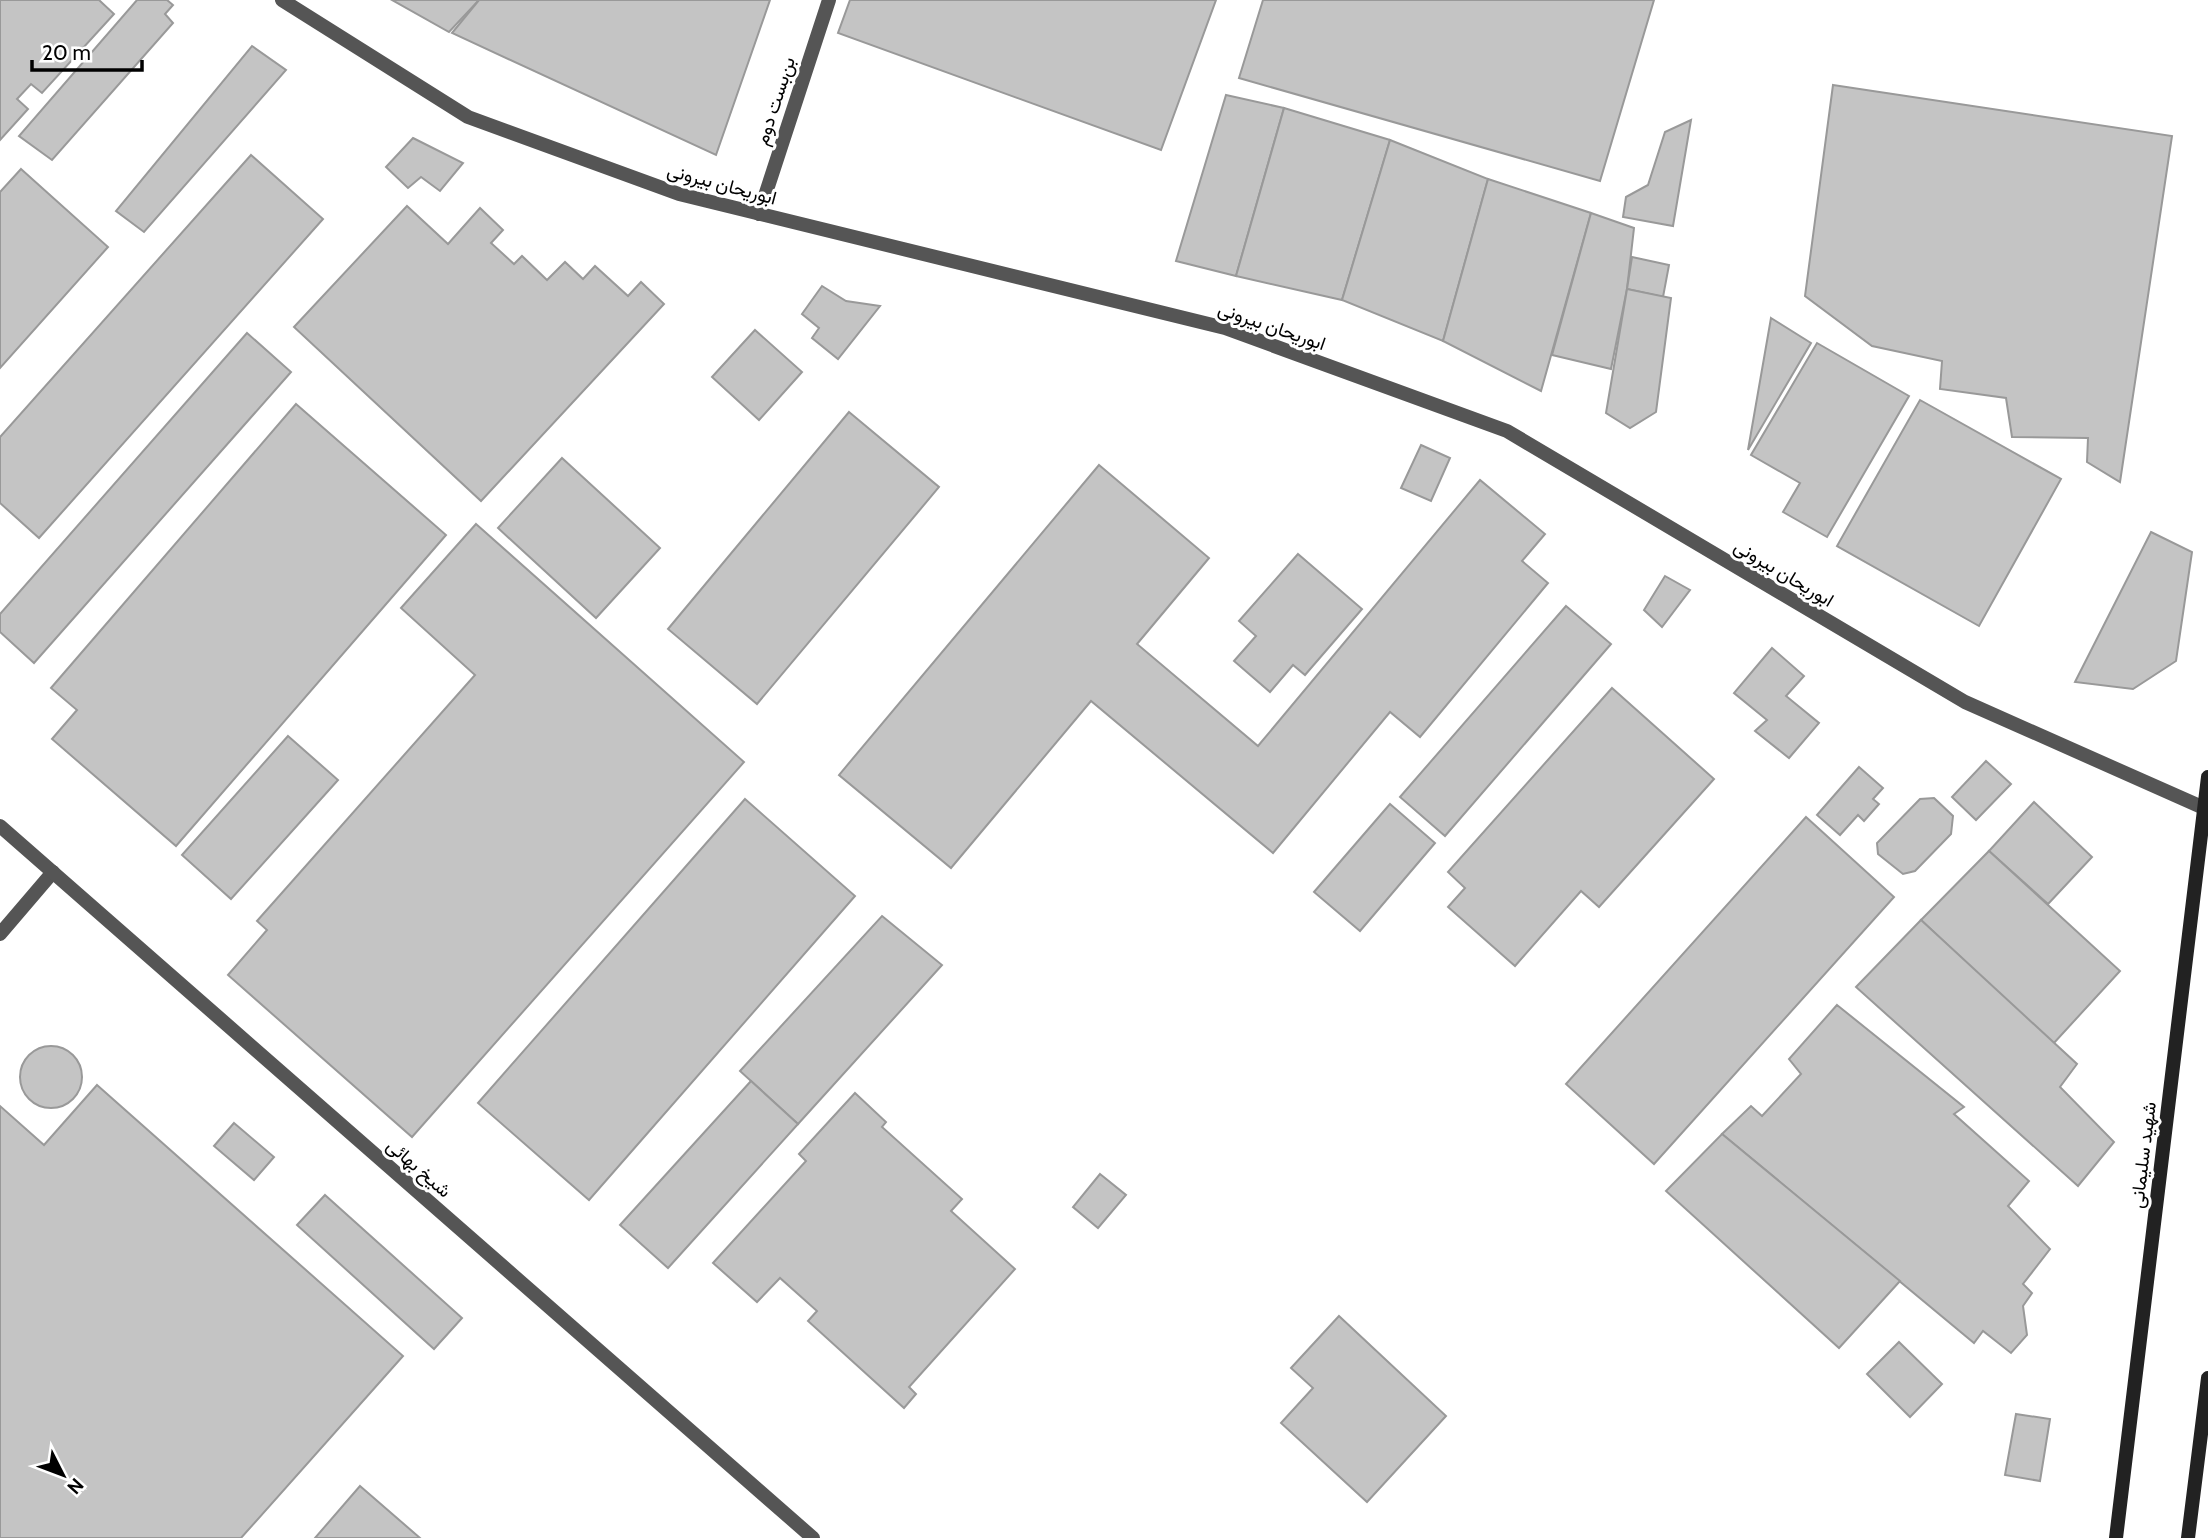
<svg xmlns="http://www.w3.org/2000/svg" width="2208" height="1538" viewBox="0 0 2208 1538" font-family="Cabin,Vazirmatn,sans-serif">
<rect width="100%" height="100%" fill="#fff"/>
<g fill="#c4c4c4" stroke="#999" stroke-width="2">
<polygon points="0,0 99,0 114,14 42,93 31,84 17,99 28,109 0,140"/>
<polygon points="137,0 167,0 173,5 165,14 173,23 52,160 19,136"/>
<polygon points="392,0 479,0 449,32"/>
<polygon points="479,0 770,0 716,155 452,33"/>
<polygon points="850,0 1216,0 1161,150 838,33"/>
<polygon points="1263,0 1654,0 1600,181 1239,78"/>
<polygon points="252,46 286,70 144,232 116,211"/>
<polygon points="1833,85 2172,136 2120,482 2087,462 2088,438 2012,437 2006,398 1940,389 1942,361 1872,346 1805,296"/>
<polygon points="1226,95 1284,108 1236,276 1176,261"/>
<polygon points="1284,108 1390,140 1342,300 1236,276"/>
<polygon points="1691,120 1673,226 1623,217 1626,197 1648,185 1665,132"/>
<polygon points="413,138 463,163 440,191 421,177 408,188 386,167"/>
<polygon points="1390,140 1488,179 1443,341 1342,300"/>
<polygon points="251,155 323,219 39,538 0,503 0,437"/>
<polygon points="21,169 108,247 0,368 0,192"/>
<polygon points="1488,179 1591,213 1541,391 1443,341"/>
<polygon points="407,206 448,244 480,208 503,230 491,243 514,264 522,256 547,280 565,262 583,279 595,266 628,296 641,282 664,304 481,501 294,327"/>
<polygon points="1591,213 1634,228 1627,289 1611,369 1552,355"/>
<polygon points="1632,257 1669,265 1663,297 1627,289"/>
<polygon points="822,286 846,301 880,306 838,359 812,338 819,328 802,314"/>
<polygon points="1627,289 1671,298 1656,412 1630,428 1606,413"/>
<polygon points="1771,318 1811,343 1748,450"/>
<polygon points="755,330 802,372 759,420 712,377"/>
<polygon points="247,333 291,372 34,663 0,632 0,614"/>
<polygon points="1817,343 1909,396 1827,537 1783,512 1800,483 1751,455"/>
<polygon points="1920,400 2061,479 1979,626 1837,546"/>
<polygon points="296,404 446,535 176,846 52,739 77,710 51,688"/>
<polygon points="849,412 939,487 757,704 668,629"/>
<polygon points="1421,445 1450,458 1431,501 1401,488"/>
<polygon points="562,458 660,548 596,618 498,528"/>
<polygon points="1099,465 1209,558 1137,644 1258,746 1480,480 1545,534 1522,561 1548,583 1420,737 1390,712 1273,853 1091,701 951,868 839,775"/>
<polygon points="476,524 744,762 412,1137 228,975 267,930 257,921 475,675 401,608"/>
<polygon points="2151,532 2192,552 2176,661 2133,689 2075,682"/>
<polygon points="1298,554 1362,609 1305,675 1293,665 1270,692 1234,661 1256,636 1239,621"/>
<polygon points="1665,576 1690,590 1662,627 1644,610"/>
<polygon points="1566,606 1611,644 1445,836 1400,797"/>
<polygon points="1772,648 1804,676 1786,696 1819,723 1789,758 1755,731 1767,720 1734,693"/>
<polygon points="1612,688 1714,779 1599,907 1581,891 1515,966 1448,907 1465,888 1448,872"/>
<polygon points="288,736 338,780 231,899 182,855"/>
<polygon points="1986,761 2011,784 1976,820 1952,797"/>
<polygon points="1859,767 1883,788 1873,799 1879,804 1864,821 1858,815 1840,835 1817,815"/>
<polygon points="1934,798 1953,816 1951,834 1915,871 1903,874 1878,854 1877,843 1920,799"/>
<polygon points="745,799 855,896 589,1200 478,1103"/>
<polygon points="2034,802 2092,857 2048,904 1989,851"/>
<polygon points="1390,804 1435,843 1360,931 1314,892"/>
<polygon points="1806,817 1894,897 1654,1164 1566,1084"/>
<polygon points="1989,851 2120,971 2053,1044 1921,920"/>
<polygon points="882,916 942,965 798,1124 740,1071"/>
<polygon points="1921,920 2077,1064 2060,1087 2114,1142 2078,1186 1856,987"/>
<polygon points="1837,1005 1964,1107 1954,1114 2029,1181 2008,1206 2050,1249 2023,1284 2032,1293 2023,1306 2027,1335 2011,1353 1983,1331 1974,1343 1722,1134 1751,1106 1762,1116 1801,1074 1789,1059"/>
<circle cx="51" cy="1077" r="31"/>
<polygon points="751,1081 798,1124 668,1268 620,1225"/>
<polygon points="97,1085 403,1356 241,1538 0,1538 0,1106 44,1145"/>
<polygon points="855,1093 886,1122 882,1127 962,1199 951,1211 1015,1269 909,1387 916,1394 904,1408 808,1321 817,1311 780,1278 757,1302 713,1263 806,1161 799,1154"/>
<polygon points="234,1123 274,1157 254,1180 214,1146"/>
<polygon points="1722,1134 1900,1281 1839,1348 1666,1191"/>
<polygon points="1100,1174 1126,1195 1098,1228 1073,1207"/>
<polygon points="325,1195 462,1318 434,1349 297,1225"/>
<polygon points="1339,1316 1446,1416 1367,1502 1281,1423 1313,1388 1291,1368"/>
<polygon points="1899,1342 1942,1384 1910,1417 1867,1374"/>
<polygon points="2016,1414 2050,1419 2040,1481 2005,1475"/>
<polygon points="360,1486 420,1538 315,1538"/>
</g>
<g fill="none" stroke-linecap="round" stroke-linejoin="round">
<g stroke="#555" stroke-width="14">
<polyline points="759,214 829,0"/>
<polyline points="0,934 53,872"/>
</g>
<g stroke="#555" stroke-width="14">
<polyline points="282,0 468,117 679,194 1225,328 1507,431 1965,702 2204,808"/>
<polyline points="0,826 813,1538"/>
</g>
<g stroke="#222" stroke-width="14">
<polyline points="2116,1538 2208,777"/>
<polyline points="2188,1538 2208,1378"/>
</g>
</g>
<g text-anchor="middle" dominant-baseline="central" stroke-width="6" stroke-linejoin="round" paint-order="stroke">
<g font-size="19" fill="#000" stroke="#fff">
<text transform="translate(775 101) rotate(-72)">بن‌بست دوم</text>
<text transform="translate(722 184) rotate(15)">ابوریحان بیرونی</text>
<text transform="translate(1272 326) rotate(19)">ابوریحان بیرونی</text>
<text transform="translate(1784 573) rotate(31)">ابوریحان بیرونی</text>
<text transform="translate(2143 1155) rotate(-83)">شهید سلیمانی</text>
<text transform="translate(419 1168) rotate(41)">شیخ بهائی</text>
</g>
</g>
<g transform="translate(63 1475) rotate(132)" stroke="#ffffff" stroke-width="5" paint-order="stroke">
<path d="M0-5L12 26L0 18L-12 26Z" fill="#000000"/>
<text y="-10" font-size="19" font-weight="bold" text-anchor="middle" fill="#000000">N</text>
</g>
<path d="M32 60v10h110v-10" fill="none" stroke="#000000" stroke-width="3.5"/>
<text x="42" y="60" font-size="21" fill="#000000" stroke="#ffffff" stroke-width="5" paint-order="stroke">20 m</text>
</svg>
